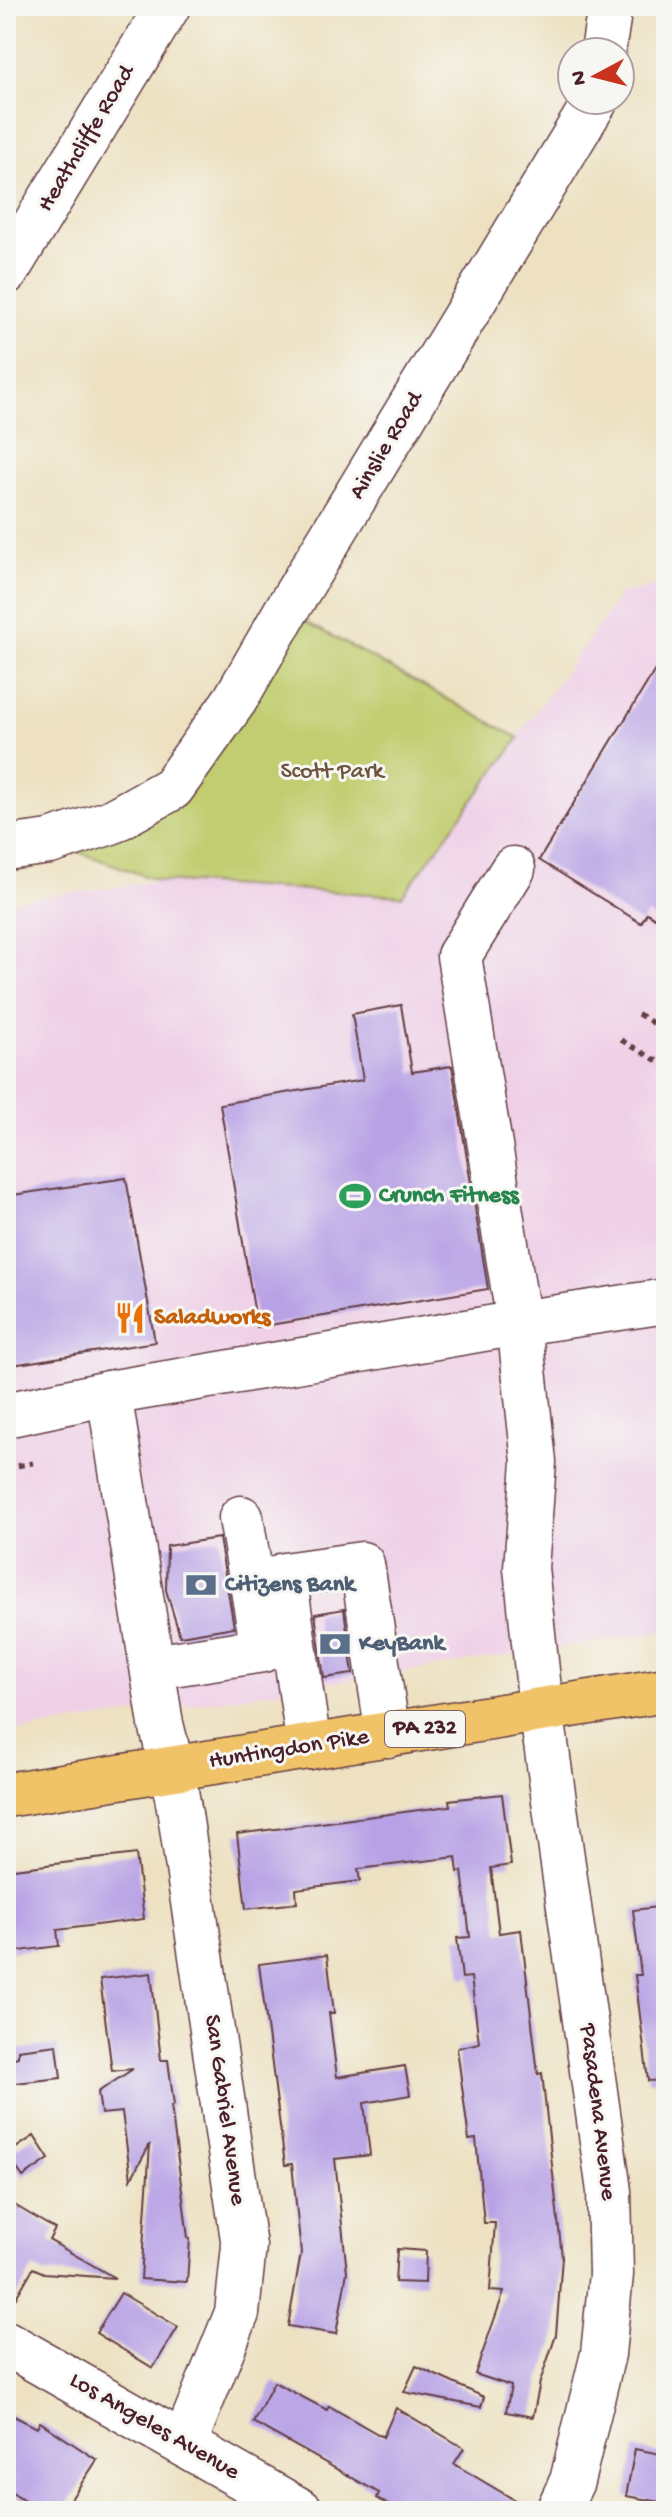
<svg xmlns="http://www.w3.org/2000/svg" width="672" height="2517" viewBox="0 0 672 2517" font-family="'Gochi Hand',sans-serif">
<rect width="100%" height="100%" fill="#f6f6f2"/>
<filter id="ink" filterUnits="userSpaceOnUse"><feTurbulence type="fractalNoise" baseFrequency=".0125" numOctaves="2"/><feDisplacementMap in="SourceGraphic" scale="16" xChannelSelector="R" yChannelSelector="G"/><feConvolveMatrix kernelMatrix="1 2 1 2 8 2 1 2 1" color-interpolation-filters="sRGB"/></filter>
<filter id="wash" filterUnits="userSpaceOnUse"><feTurbulence type="fractalNoise" baseFrequency=".006" numOctaves="4" result="noise"/><feDisplacementMap in="SourceGraphic" scale="32" xChannelSelector="R" yChannelSelector="G"/><feGaussianBlur stdDeviation="1.8" result="paint"/><feColorMatrix in="noise" values="0 0 0 0 0 0 0 0 0 0 0 0 0 0 0 0 0 1.4 0 .05"/><feComposite in="paint" operator="in"/></filter>
<g filter="url(#wash)">
<rect width="100%" height="100%" fill="#ede1c1"/>
<polygon fill="#efd0e7" points="666,584 666,1631 6,1733 6,902 159,881 402,896 622,593"/>
<polygon fill="#c1cd6f" stroke="#86764d" stroke-width="2" points="286,611 519,738 402,896 159,881 50,842 172,788"/>
<g id="blocks">
<g fill="#b8a2e5">
<polygon points="666,652 666,925 647,913 641,923 539,860"/>
<polygon points="401,1005 412,1072 452,1066 488,1289 257,1327 220,1104 363,1080 352,1014"/>
<polygon points="126,1178 155,1342 6,1366 6,1196"/>
<polygon points="219,1538 234,1627 180,1636 166,1590 167,1546"/>
<polygon points="344,1609 353,1674 324,1678 315,1614"/>
<polygon points="502,1794 511,1865 491,1868 499,1933 521,1930 538,2074 542,2073 562,2257 556,2335 540,2382 533,2417 506,2412 511,2386 475,2374 504,2292 490,2291 495,2223 484,2223 476,2139 469,2140 457,2048 479,2043 471,1977 462,1978 457,1938 470,1937 462,1871 458,1872 456,1857 358,1869 360,1881 296,1889 297,1903 246,1909 237,1834 450,1806 449,1800"/>
<polygon points="136,1854 144,1919 57,1930 59,1946 12,1952 6,1900 6,1870"/>
<polygon points="666,1906 666,2080 648,2081 635,1975 641,1975 633,1910"/>
<polygon points="327,1955 334,2013 329,2013 337,2077 405,2066 410,2095 364,2103 370,2155 335,2159 347,2272 336,2334 288,2326 301,2253 292,2164 285,2165 259,1964"/>
<polygon points="151,1973 161,2060 168,2060 174,2105 171,2106 188,2238 190,2238 187,2282 141,2279 150,2144 131,2179 122,2112 101,2114 98,2092 133,2069 112,2071 100,1979"/>
<polygon points="57,2045 61,2078 6,2084 6,2060 18,2057 18,2050"/>
<polygon points="34,2136 49,2159 23,2177 7,2154"/>
<polygon points="6,2200 55,2229 49,2240 115,2278 44,2273 33,2268 6,2315"/>
<polygon points="397,2249 426,2251 425,2283 395,2282"/>
<polygon points="121,2293 178,2327 153,2368 96,2333"/>
<polygon points="416,2366 484,2397 481,2407 404,2392"/>
<polygon points="274,2382 327,2410 329,2406 383,2437 396,2408 464,2448 454,2464 533,2511 399,2511 377,2498 379,2493 253,2422"/>
<polygon points="6,2412 37,2428 40,2422 97,2460 63,2511 40,2511 6,2489"/>
<polygon points="635,2449 666,2455 666,2503 626,2496"/>
</g>
</g>
</g>
<g filter="url(#ink)">
<use href="#blocks" fill-opacity="0" stroke="#623c42" stroke-width="2"/>
<g fill="none" stroke-linecap="round" stroke-linejoin="round">
<defs>
<g id="minor">
<polyline points="603,52 608,19 605,6"/>
<polyline points="6,272 168,6"/>
<polyline points="6,848 50,842 111,822 172,788 235,700 286,611 596,100"/>
<polyline points="513,869 459,956 519,1323 534,1462 526,1568 541,1708 609,2191 611,2274 603,2354 572,2481 558,2511"/>
<polyline points="109,1393 161,1724 172,1768 180,1814 244,2246 237,2313 184,2444"/>
<polyline points="6,1415 109,1393 519,1323 666,1301"/>
<polyline points="153,1667 263,1650 241,1518"/>
<polyline points="309,1747 284,1575 362,1564 388,1735"/>
<polyline points="6,2343 301,2511"/>
</g>
<polyline id="major" points="6,1795 666,1690"/>
</defs>
<use href="#minor" stroke="#623c42" stroke-width="47"/>
<use href="#major" stroke="#623c42" stroke-width="47"/>
<g stroke="#623c42" stroke-width="5" stroke-dasharray="6 6" stroke-linecap="butt">
<polyline points="638,1014 666,1031"/>
<polyline points="621,1040 666,1066"/>
<polyline points="6,1468 33,1463"/>
</g>
<use href="#minor" stroke="#fff" stroke-width="44"/>
<use href="#major" stroke="#f1c369" stroke-width="44"/>
</g>
</g>
<defs>
<symbol id="stadium-bare" viewBox="-9 -9 18 18"><path d="M0-5a6.5 5 0 1 0 0 10a6.5 5 0 1 0 0-10ZM-3.5-1.8h7v3.6h-7Z" fill="#2e9e5b" stroke="#f6f6f2" stroke-width="2.5" paint-order="stroke"/></symbol>
<symbol id="restaurant-bare" viewBox="-9 -9 18 18"><path d="M-5-6h1v4h1v-4h1v4h1v-4h1v5L-1.5 .5V6h-2V.5L-5-1ZM5-6V6H3V1.5H1.5Q1.5-4 5-6Z" fill="#e8710a" stroke="#f6f6f2" stroke-width="2.5" paint-order="stroke"/></symbol>
<symbol id="bank-bare" viewBox="-9 -9 18 18"><path d="M-6-4H6V4H-6ZM0-2.3a2.3 2.3 0 1 0 0 4.6a2.3 2.3 0 1 0 0-4.6Z" fill="#5c6f8a" stroke="#f6f6f2" stroke-width="2.5" paint-order="stroke"/></symbol>
</defs>
<g fill-rule="evenodd">
<use href="#stadium-bare" x="333" y="1174" width="44" height="44"/>
<use href="#restaurant-bare" x="108" y="1296" width="44" height="44"/>
<use href="#bank-bare" x="179" y="1563" width="44" height="44"/>
<use href="#bank-bare" x="313" y="1622" width="44" height="44"/>
</g>
<g text-anchor="middle" dominant-baseline="central" stroke-width="6" stroke-linejoin="round" paint-order="stroke">
<rect fill="#f6f6f2" stroke="#7e6067" stroke-width="2" x="385" y="1711" width="80" height="36" rx="6"/>
<g font-size="22" font-weight="bold" fill="#4a1f2b">
<text x="425" y="1729">PA 232</text>
</g>
<g font-size="24" fill="#4a1f2b" stroke="#f6f6f2">
<text transform="translate(87 139) rotate(-59)">Heathcliffe Road</text>
<text transform="translate(387 446) rotate(-59)">Ainslie Road</text>
<text transform="translate(289 1750) rotate(-9)">Huntingdon Pike</text>
<text transform="translate(224 2110) rotate(82)">San Gabriel Avenue</text>
<text transform="translate(597 2112) rotate(83)">Pasadena Avenue</text>
<text transform="translate(154 2427) rotate(30)">Los Angeles Avenue</text>
</g>
<g font-size="24" fill="#6e533f" stroke="#f6f6f2">
<text x="332" y="772">Scott Park</text>
</g>
<g font-size="24" font-weight="bold" fill="#27864d" stroke="#f6f6f2" text-anchor="start">
<text x="379" y="1196">Crunch Fitness</text>
</g>
<g font-size="24" font-weight="bold" fill="#c56008" stroke="#f6f6f2" text-anchor="start">
<text x="154" y="1318">Saladworks</text>
</g>
<g font-size="24" font-weight="bold" fill="#4e5e75" stroke="#f6f6f2" text-anchor="start">
<text x="225" y="1585">Citizens Bank</text>
<text x="359" y="1644">KeyBank</text>
</g>
</g>
<rect width="672" height="2517" fill="none" stroke="#f6f6f2" stroke-width="32"/>
<g transform="translate(596 76) rotate(263)"><circle r="38" fill="#f6f6f2" stroke="#b1a0a2" stroke-width="2"/>
<path d="M0-6L14 30L0 20L-14 30Z" fill="#c8321e"/>
<text y="-12" font-size="22" font-weight="bold" text-anchor="middle" fill="#4a1f2b">N</text>
</g>
</svg>
